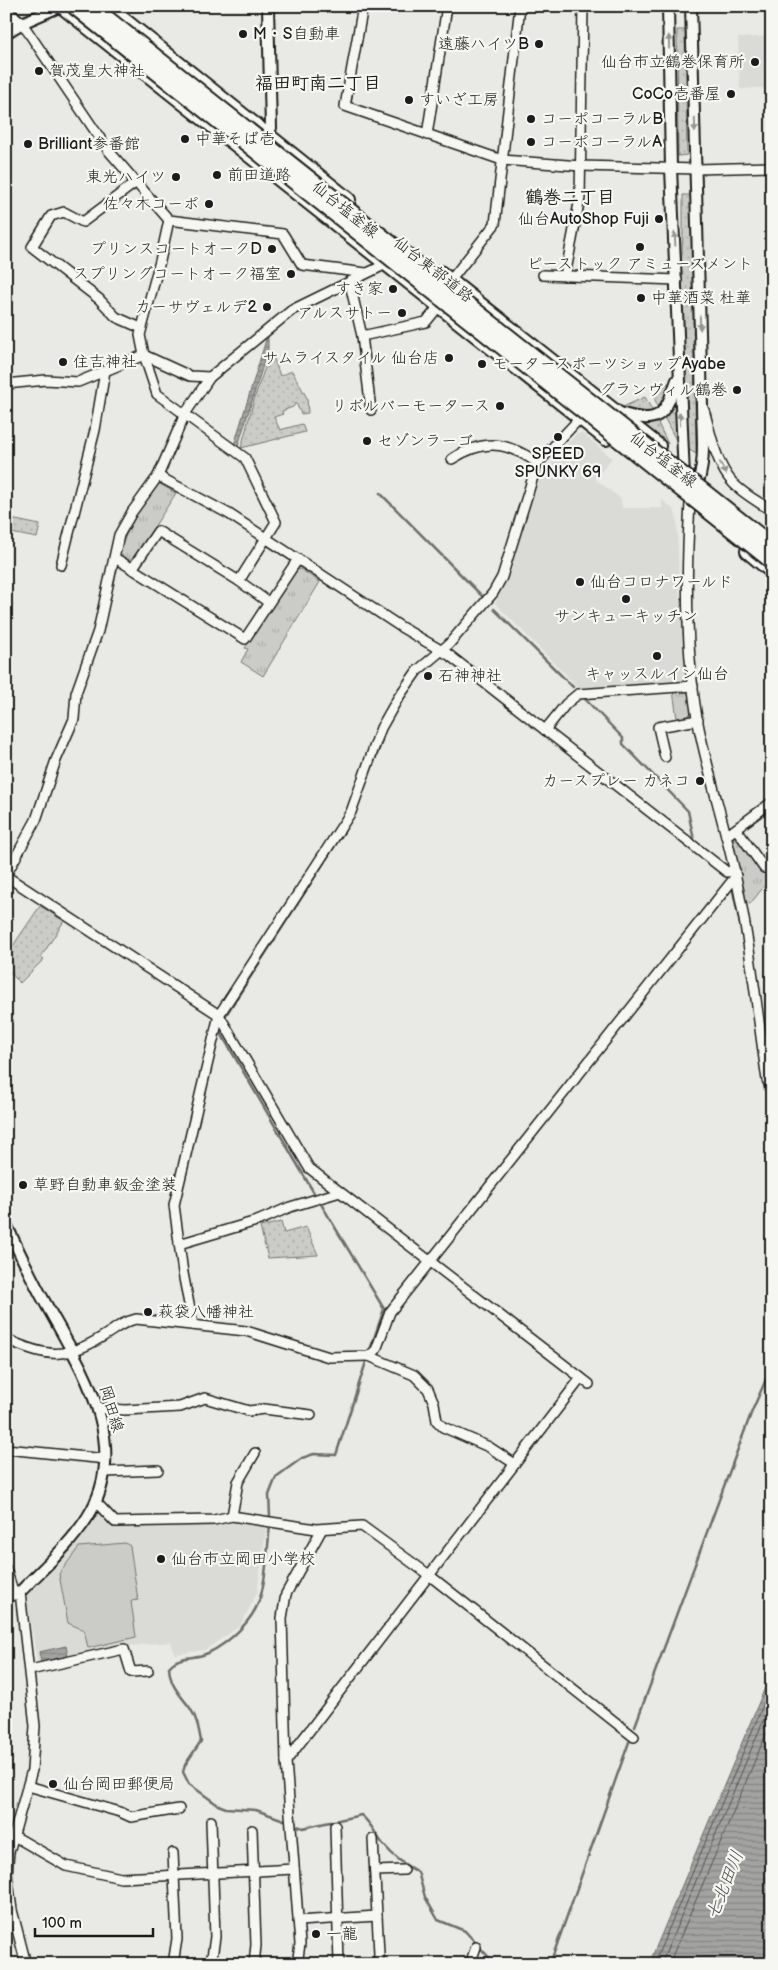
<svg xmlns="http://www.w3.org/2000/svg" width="778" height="1970" viewBox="0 0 778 1970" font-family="'Balsamiq Sans','Klee One',sans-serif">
<defs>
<pattern id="grass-dots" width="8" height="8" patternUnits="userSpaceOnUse" patternTransform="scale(1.25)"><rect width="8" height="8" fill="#cbcbc7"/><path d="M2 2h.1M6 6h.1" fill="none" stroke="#aeaeaa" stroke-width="1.8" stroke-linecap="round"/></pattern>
<pattern id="park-tufts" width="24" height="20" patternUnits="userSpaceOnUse" patternTransform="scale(1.25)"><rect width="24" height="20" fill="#cbcbc7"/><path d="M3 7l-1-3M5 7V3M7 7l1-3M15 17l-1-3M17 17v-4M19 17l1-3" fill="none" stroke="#aeaeaa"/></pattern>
<pattern id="water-rules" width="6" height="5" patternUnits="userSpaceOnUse" patternTransform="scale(1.25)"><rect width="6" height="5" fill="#a3a3a1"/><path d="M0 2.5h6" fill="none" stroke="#848482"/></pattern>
</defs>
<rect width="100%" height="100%" fill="#e9e9e5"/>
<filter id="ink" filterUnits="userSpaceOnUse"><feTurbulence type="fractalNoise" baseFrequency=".02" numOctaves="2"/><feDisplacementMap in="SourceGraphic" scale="10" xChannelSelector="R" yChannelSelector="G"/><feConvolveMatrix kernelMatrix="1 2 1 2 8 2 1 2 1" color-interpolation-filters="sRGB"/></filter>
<g filter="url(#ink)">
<g fill="#dadad6">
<polygon points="772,36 772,87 740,89 738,38"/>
<polygon points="582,433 612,458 595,479 621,499 622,508 662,508 662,500 674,510 677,520 679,589 688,678 685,681 579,688 495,603 511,572 532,495 541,476 576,434"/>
<polygon points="99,1511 111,1525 216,1523 230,1520 267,1523 257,1593 240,1626 205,1650 175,1654 171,1642 129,1646 127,1643 38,1666 26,1596 87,1529"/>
</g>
<g fill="url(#grass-dots)" stroke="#747472">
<polygon points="685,30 687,155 678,156 677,30"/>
<polygon points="683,195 691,195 696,454 688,449 681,268 683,233"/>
<polygon points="271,350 280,376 292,371 307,398 308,413 301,414 296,403 293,407 282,411 283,414 274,417 280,430 302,424 305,432 241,448 255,396"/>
<polygon points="672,381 672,385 659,409 652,393"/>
<path d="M645 397 653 412C644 417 630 413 623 407Z"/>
<polygon points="677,399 677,442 664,417"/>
<polygon points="656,419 668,444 641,423"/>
<polygon points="6,518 40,525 37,538 6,532"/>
<polygon points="40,906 64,921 41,957 44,959 20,983 6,968 6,956"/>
<polygon points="281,1222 284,1233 306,1227 318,1255 268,1258 260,1227"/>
</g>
<g fill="url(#park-tufts)" stroke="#747472">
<polygon points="158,483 176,493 133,560 125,560 119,552 135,513"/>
<polygon points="300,569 320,582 263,676 241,662 248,649 245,648 295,571"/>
<polygon points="684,690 689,693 691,712 688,717 677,719 673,691"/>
<polygon points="738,835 770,879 750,904 745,902 733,839"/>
</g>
<polygon fill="#cbcbc7" stroke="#747472" points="125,1543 130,1546 138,1600 131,1601 136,1637 88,1648 84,1630 68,1623 59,1574 79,1547"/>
<g fill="url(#water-rules)" stroke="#6d6d6c">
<polygon points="268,333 268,349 238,446 234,445"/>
<polygon points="66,1646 68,1656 41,1662 39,1652"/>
<polygon points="772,1671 772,1964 649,1964"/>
</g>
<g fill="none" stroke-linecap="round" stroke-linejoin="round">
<g stroke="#525251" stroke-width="1">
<polyline points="654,1964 772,1684"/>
<polyline points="661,1964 772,1700"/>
<polyline points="669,1964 772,1720"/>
</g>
<g stroke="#6d6d6c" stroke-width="2.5">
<polyline points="380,493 482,596"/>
<polyline points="494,609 573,687"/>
<polyline points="583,697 623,738 623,744 688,811 694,840"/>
<polyline points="354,815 382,741"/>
<polyline points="733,891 743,939"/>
<polyline points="224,1018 345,830"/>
<polyline points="219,1030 314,1193"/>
<polyline points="761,1068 765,1090 772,1093"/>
<polyline points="321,1204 384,1309 370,1350"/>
<polyline points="270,1516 269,1495 276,1477 302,1458 314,1454 336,1455 366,1362"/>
<path d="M270 1526C267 1549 267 1576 260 1598 253 1621 229 1643 208 1653 194 1660 180 1654 169 1667 170 1686 179 1693 190 1708 197 1718 199 1730 201 1741L185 1765 183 1772 189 1784 218 1805 226 1808 256 1810 284 1820"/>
<polyline points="635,1726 752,1411 772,1366"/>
<path d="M297 1826 303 1828 361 1815C372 1824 375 1834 383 1844 393 1856 404 1865 418 1872L425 1897 438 1920 465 1931 495 1964"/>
<polyline points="550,1964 629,1742"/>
</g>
<defs>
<g id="minor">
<polyline points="363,6 345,106 502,160 581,166 697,169 772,167"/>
<polyline points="22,23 108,150 169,220 283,234 302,265 366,273"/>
<polyline points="427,135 447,6"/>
<polyline points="135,183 83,222 64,212 51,216 32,247 99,299 116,317 141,328"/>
<polyline points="169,220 160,261 140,335 144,355 157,394 245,458 276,522 239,581 268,602"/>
<polyline points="543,275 677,280"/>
<polyline points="565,276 580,198 583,6"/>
<polyline points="450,281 495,224 520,6"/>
<polyline points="350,284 362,336 371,410"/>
<polyline points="362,336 426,322 439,306"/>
<polyline points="6,384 46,380 78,382 144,355 190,376 210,377"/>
<path d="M704 410C711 434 716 465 733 483 743 494 759 502 772 511"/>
<path d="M452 459C485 438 508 442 538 463"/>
<polyline points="158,476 229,514 401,627 449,655 727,872 735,871"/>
<path d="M690 503C686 570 686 652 697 718 707 771 724 822 735 873 750 941 757 1011 767 1080L772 1087"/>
<polyline points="115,558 245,639 298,559"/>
<polyline points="61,565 95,430 105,371"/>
<polyline points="132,569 158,531 239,581"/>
<polyline points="545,730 566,704 578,694 693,686"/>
<polyline points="665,757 658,727 698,720"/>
<polyline points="737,830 764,868"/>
<polyline points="726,836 772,802"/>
<polyline points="6,875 36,820 56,760 74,719 76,693 98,631 119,535 132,512 158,476 185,414 210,377 292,310 386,264"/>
<polyline points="6,876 219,1015 309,1168 589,1384"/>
<polyline points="179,1244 260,1220 290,1207 340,1192"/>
<polyline points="193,1325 183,1273 174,1205 219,1015 351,812 381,728 398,698 417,671 449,644 493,593 502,577 537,464 580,418"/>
<path d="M6 1339C45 1357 65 1360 102 1337 116 1329 120 1323 136 1319L246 1331 329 1357 369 1356 376 1350 390 1312 736 876"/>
<polyline points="369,1356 414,1375 428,1389 434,1403 437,1421 443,1427 489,1447 515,1464"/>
<polyline points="98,1408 125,1410 180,1407 205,1398 249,1411 264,1409 311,1415"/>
<polyline points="6,1449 106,1459"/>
<polyline points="105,1472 158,1470"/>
<polyline points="95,1501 115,1522 214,1520 232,1516 316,1529 362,1526 429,1575 634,1737"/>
<polyline points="232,1516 238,1482 255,1453"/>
<polyline points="6,1569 14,1594"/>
<polyline points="6,1598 20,1592 35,1726 32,1770 9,1852 7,1873 12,1910 26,1964"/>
<polyline points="30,1670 124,1649 131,1672 148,1671"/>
<polyline points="286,1761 581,1378"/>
<polyline points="28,1786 120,1812 131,1817 179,1809"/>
<polyline points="211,1821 215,1937 211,1964"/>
<polyline points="335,1826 339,1964"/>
<polyline points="252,1830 256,1945 254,1964"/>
<polyline points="14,1836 66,1866 121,1878 294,1869"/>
<polyline points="373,1839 379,1954 378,1964"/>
<polyline points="375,1871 404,1870"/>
<polyline points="298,1921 377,1916"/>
<polyline points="173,1964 177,1939 173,1853"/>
<polyline points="297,1964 300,1944 286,1761 282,1618 286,1594 322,1529"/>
<polyline points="470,1964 476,1947"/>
</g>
<g id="tertiary">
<polyline points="668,6 671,168 684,477"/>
<path d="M691 6 702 405C702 432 707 465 695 490"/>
<polyline points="6,11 22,23"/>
<polyline points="6,33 22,23 61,6"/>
<polyline points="265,135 271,128 268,6"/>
<path d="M620 413C659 425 664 417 677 380"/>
<path d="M6 1224C19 1252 32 1280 47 1306 83 1371 133 1446 87 1518 69 1546 42 1569 20 1592"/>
</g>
<g id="primary">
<polyline points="62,6 606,438"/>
<polyline points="106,6 348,200"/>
<polyline points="440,273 658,446"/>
<polyline points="748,551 772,571"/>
</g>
</defs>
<use href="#minor" stroke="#1c1c1c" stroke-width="12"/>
<use href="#tertiary" stroke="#1c1c1c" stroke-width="14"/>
<use href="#primary" stroke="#1c1c1c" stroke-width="18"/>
<use href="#minor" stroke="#f6f6f2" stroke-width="9"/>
<use href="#tertiary" stroke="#f6f6f2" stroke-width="10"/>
<use href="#primary" stroke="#f6f6f2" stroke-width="14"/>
<defs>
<g id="motorway-bridge">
<polyline points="74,6 772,561"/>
<polyline points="91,6 772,546"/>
</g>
</defs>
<use href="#motorway-bridge" stroke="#1c1c1c" stroke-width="19" stroke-linecap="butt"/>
<use href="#motorway-bridge" stroke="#f6f6f2" stroke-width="15"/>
</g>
<defs><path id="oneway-solid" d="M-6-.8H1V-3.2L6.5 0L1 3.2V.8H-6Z" transform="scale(1.25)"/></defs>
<g fill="#949492">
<use href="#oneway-solid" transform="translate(669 42) rotate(-91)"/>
<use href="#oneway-solid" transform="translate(695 125) rotate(88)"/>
<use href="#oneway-solid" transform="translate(675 239) rotate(-93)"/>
<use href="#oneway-solid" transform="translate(700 323) rotate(89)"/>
<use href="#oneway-solid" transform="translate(680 419) rotate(-92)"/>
<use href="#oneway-solid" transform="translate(723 468) rotate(62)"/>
</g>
</g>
<g fill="#1c1c1c" stroke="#f6f6f2" stroke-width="2">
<circle cx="243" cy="34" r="5"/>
<circle cx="539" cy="44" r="5"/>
<circle cx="755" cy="62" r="5"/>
<circle cx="39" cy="71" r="5"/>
<circle cx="731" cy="94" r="5"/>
<circle cx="409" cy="100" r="5"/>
<circle cx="531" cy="119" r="5"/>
<circle cx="185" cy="139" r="5"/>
<circle cx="531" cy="142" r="5"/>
<circle cx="28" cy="144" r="5"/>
<circle cx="217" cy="175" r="5"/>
<circle cx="176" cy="177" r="5"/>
<circle cx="209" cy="204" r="5"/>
<circle cx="659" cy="219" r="5"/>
<circle cx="640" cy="247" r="5"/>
<circle cx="272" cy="249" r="5"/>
<circle cx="291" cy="274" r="5"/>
<circle cx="393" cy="289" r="5"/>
<circle cx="641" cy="298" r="5"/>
<circle cx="267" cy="307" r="5"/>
<circle cx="402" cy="313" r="5"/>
<circle cx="449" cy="358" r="5"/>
<circle cx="63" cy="362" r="5"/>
<circle cx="482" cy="364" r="5"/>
<circle cx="737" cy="390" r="5"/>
<circle cx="500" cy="406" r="5"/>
<circle cx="558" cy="437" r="5"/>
<circle cx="367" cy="441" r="5"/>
<circle cx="580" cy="582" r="5"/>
<circle cx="626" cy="599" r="5"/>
<circle cx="657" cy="656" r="5"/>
<circle cx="428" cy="676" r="5"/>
<circle cx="700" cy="781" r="5"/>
<circle cx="23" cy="1185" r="5"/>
<circle cx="148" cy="1312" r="5"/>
<circle cx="161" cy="1559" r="5"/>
<circle cx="53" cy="1784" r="5"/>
<circle cx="316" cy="1934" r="5"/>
</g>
<g text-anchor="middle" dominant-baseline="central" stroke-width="4.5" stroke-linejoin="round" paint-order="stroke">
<g font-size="16" fill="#1c1c1c" stroke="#f6f6f2" text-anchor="start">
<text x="253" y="34">M・S自動車</text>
<text x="529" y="44" text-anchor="end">遠藤ハイツB</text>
<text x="745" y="62" text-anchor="end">仙台市立鶴巻保育所</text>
<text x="49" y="71">賀茂皇大神社</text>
<text x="721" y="94" text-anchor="end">CoCo壱番屋</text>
<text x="419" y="100">すいざ工房</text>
<text x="541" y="119">コーポコーラルB</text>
<text x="195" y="139">中華そば壱</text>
<text x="541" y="142">コーポコーラルA</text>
<text x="38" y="144">Brilliant参番館</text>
<text x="227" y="175">前田道路</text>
<text x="166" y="177" text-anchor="end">東光ハイツ</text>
<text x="199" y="204" text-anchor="end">佐々木コーポ</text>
<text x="649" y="219" text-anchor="end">仙台AutoShop Fuji</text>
<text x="262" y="249" text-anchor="end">プリンスコートオークD</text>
<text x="640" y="264" text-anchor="middle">ピーストック アミューズメント</text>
<text x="281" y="274" text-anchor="end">スプリングコートオーク福室</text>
<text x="383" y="289" text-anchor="end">すき家</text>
<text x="651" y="298">中華酒菜 杜華</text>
<text x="257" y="307" text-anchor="end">カーサヴェルデ2</text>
<text x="392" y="313" text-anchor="end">アルスサトー</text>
<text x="439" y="358" text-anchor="end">サムライスタイル 仙台店</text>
<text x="73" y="362">住吉神社</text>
<text x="492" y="364">モータースポーツショップAyabe</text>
<text x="727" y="390" text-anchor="end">グランヴィル鶴巻</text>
<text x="490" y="406" text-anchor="end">リボルバーモータース</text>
<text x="377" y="441">セゾンラーゴ</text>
<text x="558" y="454" text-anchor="middle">SPEED<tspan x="558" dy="18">SPUNKY 69</tspan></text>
<text x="590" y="582">仙台コロナワールド</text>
<text x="626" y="616" text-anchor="middle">サンキューキッチン</text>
<text x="657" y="674" text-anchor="middle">キャッスルイン仙台</text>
<text x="438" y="676">石神神社</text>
<text x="690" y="781" text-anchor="end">カースプレー カネコ</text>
<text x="33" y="1185">草野自動車鈑金塗装</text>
<text x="158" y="1312">萩袋八幡神社</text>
<text x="171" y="1559">仙台市立岡田小学校</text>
<text x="63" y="1784">仙台岡田郵便局</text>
<text x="326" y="1934">一龍</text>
</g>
<g font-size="16" fill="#1c1c1c" stroke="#f6f6f2">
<text transform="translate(345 210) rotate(39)">仙台塩釜線</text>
<text transform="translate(433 270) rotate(38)">仙台東部道路</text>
<text transform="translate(663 460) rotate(38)">仙台塩釜線</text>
<text transform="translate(111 1409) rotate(73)">岡田線</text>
</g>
<g font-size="18" font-weight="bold" fill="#1c1c1c" stroke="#f6f6f2">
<text x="318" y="83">福田町南二丁目</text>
<text x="570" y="197">鶴巻二丁目</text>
</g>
<g font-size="18" font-style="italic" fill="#525251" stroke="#f6f6f2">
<text transform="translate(725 1885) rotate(-68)">七北田川</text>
</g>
</g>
<rect width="778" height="1970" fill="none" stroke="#f6f6f2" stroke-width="25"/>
<rect x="12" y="12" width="753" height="1945" fill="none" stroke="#1c1c1c" stroke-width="2" filter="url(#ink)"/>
<path d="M35 1928v8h118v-8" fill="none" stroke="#1c1c1c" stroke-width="2.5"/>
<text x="42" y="1928" font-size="15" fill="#1c1c1c" stroke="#f6f6f2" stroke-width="4" paint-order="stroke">100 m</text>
</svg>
